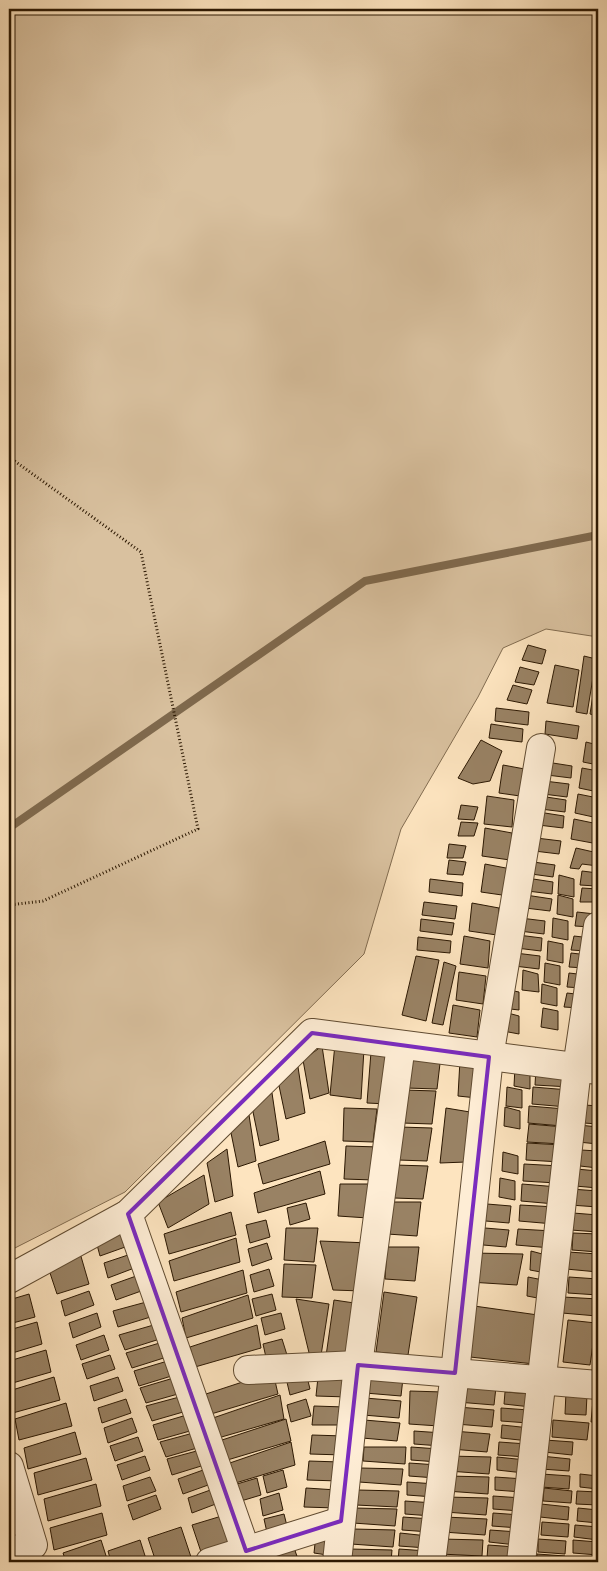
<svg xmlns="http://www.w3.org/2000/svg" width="607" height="1571" viewBox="0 0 607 1571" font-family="'EB Garamond',serif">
<rect width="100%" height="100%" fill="#fde4bf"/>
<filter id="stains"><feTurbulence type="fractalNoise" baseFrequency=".004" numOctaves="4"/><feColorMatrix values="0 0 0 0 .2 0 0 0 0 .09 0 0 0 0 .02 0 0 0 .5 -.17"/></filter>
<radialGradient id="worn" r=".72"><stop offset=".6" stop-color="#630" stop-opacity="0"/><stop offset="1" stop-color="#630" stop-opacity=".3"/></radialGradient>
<polygon fill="#d9c19f" stroke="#826c50" points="9,9 598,9 598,637 546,629 503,648 478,697 401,829 364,954 125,1192 9,1251"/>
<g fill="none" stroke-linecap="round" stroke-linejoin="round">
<polyline stroke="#7f694d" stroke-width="8" points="9,828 365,581 598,535"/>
</g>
<g fill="#998264" stroke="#2c1802">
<polygon points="528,645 546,650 542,664 522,660"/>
<polygon points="584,656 596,659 587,714 576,712"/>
<polygon points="598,663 598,716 590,714"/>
<polygon points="555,665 579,670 573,707 547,703"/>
<polygon points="520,667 539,672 534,685 515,682"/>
<polygon points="513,685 532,690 527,704 507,700"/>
<polygon points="496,708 529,712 528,725 495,721"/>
<polygon points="546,721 579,726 577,739 545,734"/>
<polygon points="491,724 523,729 522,742 489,738"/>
<polygon points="481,740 502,751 490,781 473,784 458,778"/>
<polygon points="586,742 598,745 598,765 583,762"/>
<polygon points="540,761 572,766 571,778 539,774"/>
<polygon points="503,765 530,770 527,797 499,793"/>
<polygon points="582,768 598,771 598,792 579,788"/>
<polygon points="536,780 569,784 567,797 535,793"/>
<polygon points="578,794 598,798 598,818 575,813"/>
<polygon points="533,795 566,800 565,812 532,808"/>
<polygon points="487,796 514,800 512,827 484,824"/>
<polygon points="461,805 478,807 474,820 458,819"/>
<polygon points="532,811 564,816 563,828 530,824"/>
<polygon points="574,819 598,824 598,844 571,839"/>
<polygon points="461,822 478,823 474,836 458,836"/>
<polygon points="485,828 512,833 510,860 482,856"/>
<polygon points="528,837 561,841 559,854 526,850"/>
<polygon points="449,844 466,846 463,858 447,858"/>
<polygon points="576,848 598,853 598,866 582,864 579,869 570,868"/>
<polygon points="449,860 466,862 463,875 447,874"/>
<polygon points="526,861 555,865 553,877 524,873"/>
<polygon points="485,864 511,869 509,896 481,892"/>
<polygon points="582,871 598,873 596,886 580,885"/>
<polygon points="559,875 574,879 574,897 558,894"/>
<polygon points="520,877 553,882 552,894 519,890"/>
<polygon points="430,879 463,883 462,896 429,892"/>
<polygon points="582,888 598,889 596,902 580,902"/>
<polygon points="519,894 552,899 550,911 517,907"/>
<polygon points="558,895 573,899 573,917 557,914"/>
<polygon points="424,902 457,906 455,919 422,915"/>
<polygon points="472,903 499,908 497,935 469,931"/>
<polygon points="577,912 595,914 591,927 575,926"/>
<polygon points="512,917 545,921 544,934 511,930"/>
<polygon points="553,918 568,921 568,940 552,937"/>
<polygon points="421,919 454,923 452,935 420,931"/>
<polygon points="510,934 542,938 541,951 508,947"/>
<polygon points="464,936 490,941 488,968 460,964"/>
<polygon points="574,936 591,938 587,951 571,950"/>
<polygon points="418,937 451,941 450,953 417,950"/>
<polygon points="548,941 563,944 563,963 547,960"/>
<polygon points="507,952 540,956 539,969 506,965"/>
<polygon points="571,953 588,955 585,968 569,967"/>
<polygon points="416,956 439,960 426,1021 402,1015"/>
<polygon points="444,962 456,966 443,1025 432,1023"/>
<polygon points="545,963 560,966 560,985 544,982"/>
<polygon points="523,970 538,974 539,992 522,990"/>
<polygon points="459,972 486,976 483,1004 456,1000"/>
<polygon points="569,973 586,975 583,988 567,987"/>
<polygon points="542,984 557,988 557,1006 541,1003"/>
<polygon points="504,989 519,992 519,1010 502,1008"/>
<polygon points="567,993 584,995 580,1008 564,1007"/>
<polygon points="453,1005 480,1010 477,1037 449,1033"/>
<polygon points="543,1008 558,1011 558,1030 541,1027"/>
<polygon points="504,1012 519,1016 519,1034 503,1031"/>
<polygon points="335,1044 364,1049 361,1099 330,1095"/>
<polygon points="322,1046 329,1093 310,1099 303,1060"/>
<polygon points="371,1052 394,1057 388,1104 367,1103"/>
<polygon points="409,1055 441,1055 437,1089 407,1088"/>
<polygon points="460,1060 480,1063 477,1098 458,1096"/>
<polygon points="298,1067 305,1113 286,1119 278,1081"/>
<polygon points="515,1067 530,1071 530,1089 514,1086"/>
<polygon points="536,1068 572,1071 570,1087 535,1085"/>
<polygon points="507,1087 522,1090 522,1108 506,1106"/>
<polygon points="533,1087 569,1090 567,1107 532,1104"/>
<polygon points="404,1090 436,1091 432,1124 402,1123"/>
<polygon points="272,1093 279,1140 260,1146 252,1107"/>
<polygon points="585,1105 598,1106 598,1124 584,1123"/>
<polygon points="529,1106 565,1109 562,1126 528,1123"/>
<polygon points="505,1107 520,1111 520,1129 504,1126"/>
<polygon points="344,1108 377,1109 373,1142 343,1141"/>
<polygon points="446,1108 476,1113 466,1162 440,1163"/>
<polygon points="249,1115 256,1161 238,1167 230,1128"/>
<polygon points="529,1124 564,1127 562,1144 527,1142"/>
<polygon points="579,1125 598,1127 598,1144 578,1142"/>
<polygon points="399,1127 432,1128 427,1161 398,1160"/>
<polygon points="325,1141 330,1164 263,1184 258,1164"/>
<polygon points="527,1143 563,1145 561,1162 526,1160"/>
<polygon points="346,1146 379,1147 374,1180 344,1179"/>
<polygon points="227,1149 233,1196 215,1202 207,1163"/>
<polygon points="581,1150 598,1151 598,1168 580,1166"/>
<polygon points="503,1152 518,1156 518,1174 502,1171"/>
<polygon points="524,1164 560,1166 557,1183 523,1181"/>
<polygon points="395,1165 428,1166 423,1199 394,1198"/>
<polygon points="576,1169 598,1171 598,1188 575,1186"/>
<polygon points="320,1171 325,1194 258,1213 254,1193"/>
<polygon points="204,1175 209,1204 168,1228 158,1202"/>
<polygon points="500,1178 515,1181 515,1200 499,1197"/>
<polygon points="340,1184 373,1184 368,1218 338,1216"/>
<polygon points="522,1184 558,1187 555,1204 521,1201"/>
<polygon points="571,1189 598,1191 598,1207 570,1205"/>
<polygon points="388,1202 421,1202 417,1236 387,1234"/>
<polygon points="306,1203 310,1219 290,1225 287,1208"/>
<polygon points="475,1203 511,1206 509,1223 474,1220"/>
<polygon points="520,1205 556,1207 554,1224 519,1221"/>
<polygon points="231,1212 236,1235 169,1254 164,1234"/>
<polygon points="573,1213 598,1215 598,1232 571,1230"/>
<polygon points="266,1220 270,1237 250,1243 246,1225"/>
<polygon points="473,1227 509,1230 506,1247 472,1244"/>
<polygon points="286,1228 318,1228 314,1262 284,1260"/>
<polygon points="518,1229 553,1231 551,1248 516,1245"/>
<polygon points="123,1232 128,1246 100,1256 96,1241"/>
<polygon points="573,1233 598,1234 598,1252 572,1250"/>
<polygon points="236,1238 240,1262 174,1281 169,1261"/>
<polygon points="320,1241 369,1243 362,1291 333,1290"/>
<polygon points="267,1243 272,1259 252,1266 248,1249"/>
<polygon points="387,1247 419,1247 415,1281 385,1279"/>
<polygon points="531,1251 546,1255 546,1273 530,1270"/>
<polygon points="568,1252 598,1254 598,1272 566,1269"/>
<polygon points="80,1253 89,1284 57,1294 47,1264"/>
<polygon points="472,1253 523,1254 517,1285 469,1282"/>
<polygon points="131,1254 137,1267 108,1278 104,1263"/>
<polygon points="284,1264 316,1265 312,1298 282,1297"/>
<polygon points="269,1269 274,1286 254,1292 250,1275"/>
<polygon points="243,1270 247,1293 181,1312 176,1292"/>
<polygon points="139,1275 144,1290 116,1300 111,1285"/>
<polygon points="528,1277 543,1280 543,1299 527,1296"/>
<polygon points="569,1277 598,1279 598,1295 568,1293"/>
<polygon points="89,1291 94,1305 65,1316 61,1301"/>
<polygon points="384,1292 417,1297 408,1355 376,1352"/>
<polygon points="29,1294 35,1317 9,1324 9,1300"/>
<polygon points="272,1294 276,1310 256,1316 252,1299"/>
<polygon points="248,1295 253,1318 186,1338 182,1318"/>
<polygon points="563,1297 598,1299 597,1316 562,1313"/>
<polygon points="296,1299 329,1304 320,1362 311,1361"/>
<polygon points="334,1300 361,1304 353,1358 326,1356"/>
<polygon points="150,1301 157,1315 118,1327 113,1311"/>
<polygon points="467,1305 538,1315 534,1364 461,1356"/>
<polygon points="97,1313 101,1327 73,1338 69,1323"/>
<polygon points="281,1313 285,1329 265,1335 261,1318"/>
<polygon points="568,1320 596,1323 590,1365 563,1362"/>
<polygon points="37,1322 42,1344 9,1354 9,1330"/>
<polygon points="157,1324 163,1338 125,1350 119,1335"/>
<polygon points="257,1325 261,1348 195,1367 190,1347"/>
<polygon points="104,1335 109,1350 81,1360 76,1345"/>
<polygon points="282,1339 287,1355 267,1362 263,1344"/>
<polygon points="163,1342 170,1356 132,1368 126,1353"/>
<polygon points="46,1350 51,1372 9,1384 9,1361"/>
<polygon points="110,1355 115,1369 87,1379 82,1364"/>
<polygon points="171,1360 178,1374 139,1386 134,1371"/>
<polygon points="273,1372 278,1394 211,1414 206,1394"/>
<polygon points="306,1373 310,1389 290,1395 286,1378"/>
<polygon points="367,1375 403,1378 401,1396 365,1393"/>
<polygon points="54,1377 60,1400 9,1414 9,1391"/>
<polygon points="118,1377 123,1391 94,1401 90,1386"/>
<polygon points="177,1377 185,1392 146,1403 140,1388"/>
<polygon points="318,1377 349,1379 348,1397 316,1396"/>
<polygon points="459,1384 496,1387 494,1405 457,1402"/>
<polygon points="410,1391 443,1392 439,1426 409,1424"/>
<polygon points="505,1392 532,1394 531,1407 504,1404"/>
<polygon points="566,1392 587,1395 586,1415 565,1414"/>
<polygon points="280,1395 284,1419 218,1438 213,1418"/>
<polygon points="183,1396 190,1410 152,1421 146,1406"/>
<polygon points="365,1398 401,1401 399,1418 363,1415"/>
<polygon points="126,1399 131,1413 102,1423 98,1408"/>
<polygon points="306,1399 311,1416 291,1422 287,1405"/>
<polygon points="593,1400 598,1400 598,1422 591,1422"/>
<polygon points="66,1403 72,1426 19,1440 15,1419"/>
<polygon points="314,1406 345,1407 344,1425 312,1425"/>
<polygon points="458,1407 494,1410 492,1427 456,1424"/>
<polygon points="501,1408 529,1410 528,1423 501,1421"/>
<polygon points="190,1414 197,1429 158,1440 153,1425"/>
<polygon points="132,1418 137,1432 108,1443 104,1428"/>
<polygon points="286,1419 291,1441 224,1461 219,1441"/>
<polygon points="364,1420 400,1423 397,1441 362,1438"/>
<polygon points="553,1420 589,1423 587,1440 552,1437"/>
<polygon points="502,1425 530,1428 529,1441 501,1438"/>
<polygon points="414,1431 443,1433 441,1446 414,1444"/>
<polygon points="453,1431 490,1434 487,1452 451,1449"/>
<polygon points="75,1432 81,1454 28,1469 24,1448"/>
<polygon points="197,1432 204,1446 166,1457 160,1442"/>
<polygon points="312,1435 344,1436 343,1455 310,1454"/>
<polygon points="138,1437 143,1451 115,1461 110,1446"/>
<polygon points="545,1440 573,1442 572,1455 544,1452"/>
<polygon points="291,1442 295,1465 229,1485 224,1465"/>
<polygon points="499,1442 527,1444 526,1457 498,1455"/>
<polygon points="364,1447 406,1447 405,1464 363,1461"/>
<polygon points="411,1447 439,1449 438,1462 411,1460"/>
<polygon points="204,1449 211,1463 172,1475 167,1459"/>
<polygon points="145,1456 150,1470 122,1480 117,1465"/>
<polygon points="449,1456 491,1457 489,1474 448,1471"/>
<polygon points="541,1456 570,1459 569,1471 541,1469"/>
<polygon points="497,1457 526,1460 524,1473 497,1470"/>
<polygon points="86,1458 92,1480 38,1495 34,1473"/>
<polygon points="309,1461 340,1462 339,1481 307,1480"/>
<polygon points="409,1463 438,1465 436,1478 409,1476"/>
<polygon points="361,1468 403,1469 401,1485 359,1482"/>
<polygon points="206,1469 211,1484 183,1494 178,1479"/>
<polygon points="283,1470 287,1487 267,1493 263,1476"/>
<polygon points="542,1474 570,1476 569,1489 541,1487"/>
<polygon points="580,1474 598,1476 598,1489 580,1487"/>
<polygon points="448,1476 489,1477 488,1494 446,1491"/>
<polygon points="150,1477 156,1491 127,1501 123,1486"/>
<polygon points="495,1477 524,1479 522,1492 495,1490"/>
<polygon points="257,1478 261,1495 241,1501 237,1484"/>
<polygon points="407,1482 436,1484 434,1497 407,1495"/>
<polygon points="96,1484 101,1506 48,1521 44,1499"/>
<polygon points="216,1488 221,1502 192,1513 188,1498"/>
<polygon points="306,1488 337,1490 336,1508 304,1507"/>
<polygon points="544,1488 572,1491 571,1503 543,1501"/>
<polygon points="358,1490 399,1491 397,1507 356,1505"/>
<polygon points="577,1491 598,1492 598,1505 576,1504"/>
<polygon points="279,1493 283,1510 263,1516 260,1499"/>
<polygon points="156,1495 161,1509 133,1520 128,1505"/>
<polygon points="493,1496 522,1498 520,1511 493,1509"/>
<polygon points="446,1497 488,1498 486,1515 445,1512"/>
<polygon points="405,1501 434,1503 432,1516 405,1514"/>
<polygon points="541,1504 569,1507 568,1520 540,1517"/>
<polygon points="355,1508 397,1509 395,1526 353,1523"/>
<polygon points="578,1508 598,1510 598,1523 577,1521"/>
<polygon points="102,1513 107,1535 54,1550 50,1528"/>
<polygon points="493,1513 521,1515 519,1528 492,1526"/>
<polygon points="284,1514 288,1530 268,1537 264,1519"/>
<polygon points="225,1515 234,1545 202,1555 192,1525"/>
<polygon points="403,1517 431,1519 430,1532 402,1530"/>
<polygon points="445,1517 487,1519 485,1535 443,1532"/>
<polygon points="542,1522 569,1524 568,1537 541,1535"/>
<polygon points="575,1525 598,1527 598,1540 574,1537"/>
<polygon points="181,1527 191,1557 176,1562 156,1562 148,1538"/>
<polygon points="353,1529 395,1530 393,1547 351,1544"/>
<polygon points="490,1530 518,1532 516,1545 489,1542"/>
<polygon points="400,1533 428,1536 427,1548 399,1546"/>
<polygon points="316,1534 335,1535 334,1556 314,1553"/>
<polygon points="441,1539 483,1540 482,1556 440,1554"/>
<polygon points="538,1539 566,1541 565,1554 538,1552"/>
<polygon points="101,1540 108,1562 66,1562 63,1553"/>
<polygon points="140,1540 147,1562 111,1562 108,1551"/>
<polygon points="573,1540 598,1542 598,1555 573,1553"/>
<polygon points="292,1542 299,1562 263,1562 260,1552"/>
<polygon points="488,1545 516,1547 515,1560 487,1558"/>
<polygon points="350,1549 392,1550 391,1562 349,1562"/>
<polygon points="399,1549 427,1551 425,1562 398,1562"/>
<polygon points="537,1554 565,1556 564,1562 536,1562"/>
<polygon points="440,1559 481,1560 481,1562 439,1562"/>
</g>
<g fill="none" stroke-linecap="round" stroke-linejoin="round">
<defs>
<g id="street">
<polyline points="128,1214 246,1551"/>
<polyline points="9,1279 128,1214 312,1033 598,1070"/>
<polyline points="248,1370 358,1365 598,1385"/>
<polyline points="9,1466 33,1545 9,1552"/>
<polyline points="210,1562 341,1521"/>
<polyline points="337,1562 358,1365 401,1045"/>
<polyline points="431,1562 455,1373 489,1057 541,748"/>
<polyline points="521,1562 577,1068 598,926"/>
</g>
</defs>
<use href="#street" stroke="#604b31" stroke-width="30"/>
<polyline stroke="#2c1802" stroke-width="3" stroke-dasharray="1 2.5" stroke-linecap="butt" points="9,457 141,552 198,829 43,901 9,905"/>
<use href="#street" stroke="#feedd5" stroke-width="28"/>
</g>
<path fill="none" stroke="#7b2cbf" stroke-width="4" stroke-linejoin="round" d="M312 1033 489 1057 455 1373 358 1365 341 1521 246 1551 128 1214Z"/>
<rect width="607" height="1571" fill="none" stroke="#fde4bf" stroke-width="30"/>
<rect x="10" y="10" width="587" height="1551" fill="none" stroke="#2c1802" stroke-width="2.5"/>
<rect x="15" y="15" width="577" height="1541" fill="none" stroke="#2c1802"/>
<rect width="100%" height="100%" filter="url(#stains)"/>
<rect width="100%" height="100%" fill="url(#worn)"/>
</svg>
